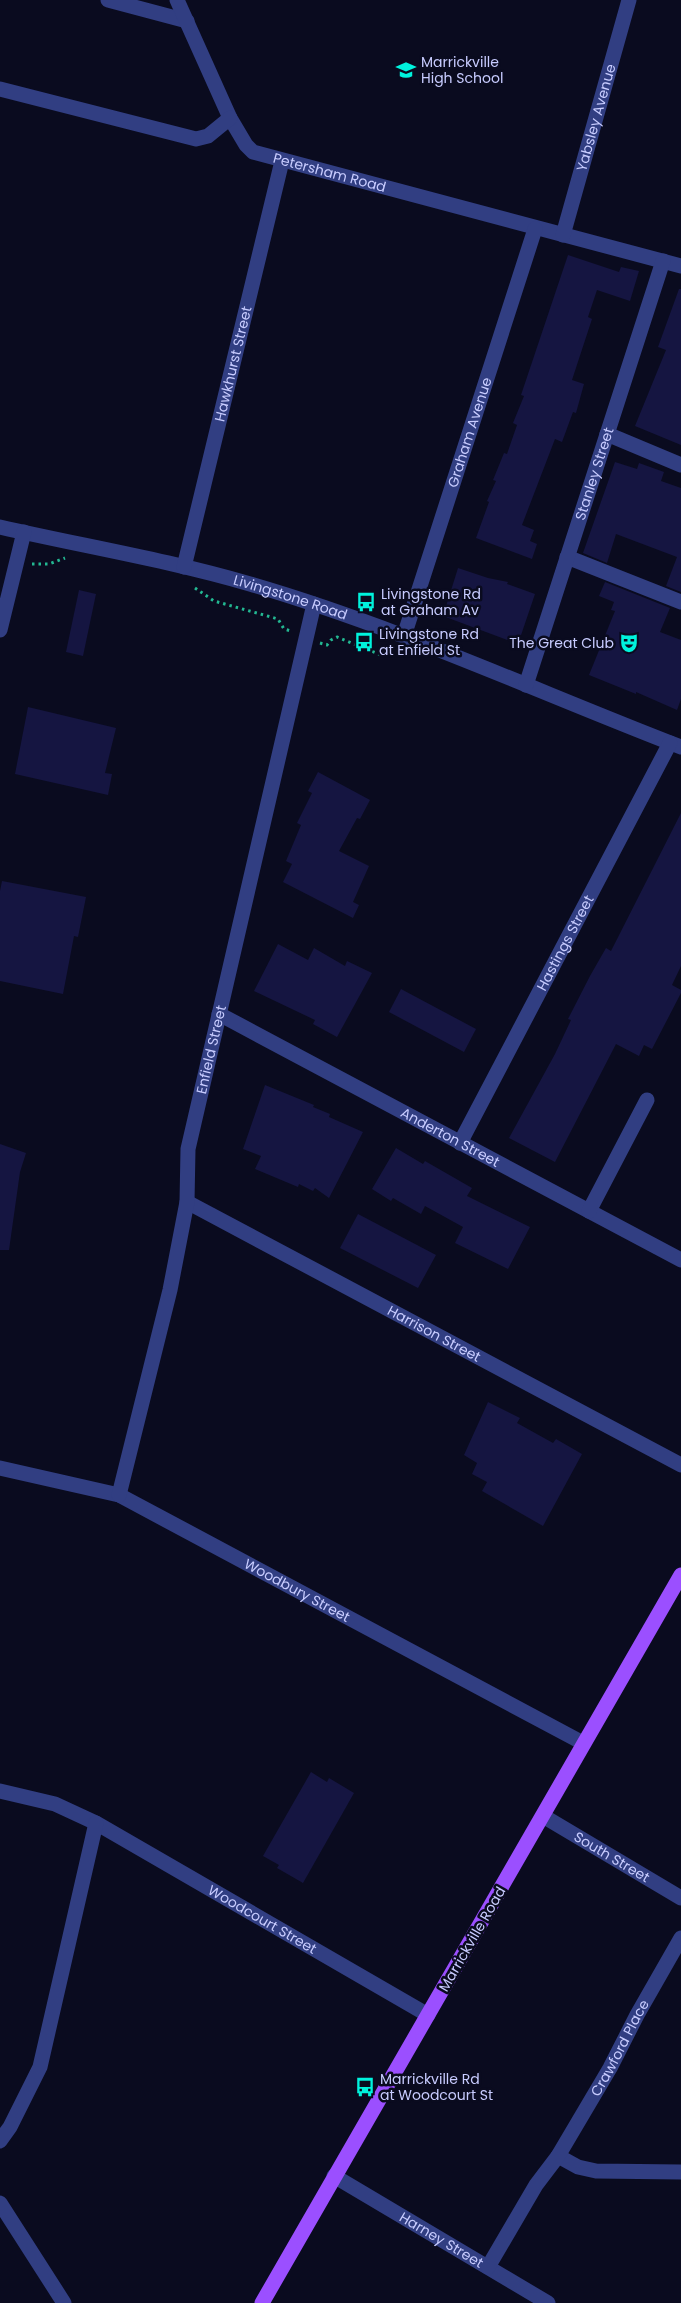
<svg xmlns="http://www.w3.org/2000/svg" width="681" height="2303" viewBox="0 0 681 2303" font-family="Poppins,sans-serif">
<rect width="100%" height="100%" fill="#0a0b1f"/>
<g fill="#151541">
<polygon points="568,255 619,272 621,267 639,271 630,301 597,290 588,317 592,319 572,380 584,384 576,413 573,412 562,442 555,439 522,525 534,530 530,541 537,544 532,559 476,538 489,502 487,501 496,481 493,480 504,453 507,454 517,425 513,423 524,396 521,395"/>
<polygon points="679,289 681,289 681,445 635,426 666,350 658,347"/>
<polygon points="615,462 637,469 639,463 664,472 661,481 681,488 681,592 666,586 677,557 616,534 607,563 583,553"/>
<polygon points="458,568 488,578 508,582 507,584 535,594 518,644 443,616"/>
<polygon points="605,582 670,608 660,632 681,640 681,699 677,710 636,692 636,694 589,675 615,611 611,610 614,602 599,596"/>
<polygon points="79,590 96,594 83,656 66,652"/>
<polygon points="28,707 116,728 105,773 112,774 108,795 15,774"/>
<polygon points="318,772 370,800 360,819 357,818 339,851 369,866 353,902 359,905 353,918 283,882 292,864 286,861 301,825 297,823 312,793 308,791"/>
<polygon points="681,813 681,966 672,985 681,990 681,993 652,1049 644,1045 639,1056 616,1044 555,1162 509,1138 555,1054 571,1020 568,1019 590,976 606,948 611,951"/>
<polygon points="2,881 86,897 78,937 74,936 63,994 0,981 0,891"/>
<polygon points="278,944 308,960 314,948 345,966 347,961 372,973 337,1037 313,1024 315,1020 254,991"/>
<polygon points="401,989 476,1029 464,1052 389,1012"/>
<polygon points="265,1085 314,1105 313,1107 330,1114 329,1117 363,1132 329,1198 315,1188 313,1191 299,1184 298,1187 255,1169 261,1156 243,1149"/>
<polygon points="0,1144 26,1153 20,1172 9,1250 0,1250"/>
<polygon points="396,1148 423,1164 425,1161 472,1188 467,1196 530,1227 508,1269 455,1243 463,1227 425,1206 421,1214 393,1198 391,1201 372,1189"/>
<polygon points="358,1214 436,1255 418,1288 340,1248"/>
<polygon points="488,1402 520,1418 517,1423 553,1443 556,1439 582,1454 543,1526 482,1491 487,1482 472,1474 477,1463 464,1455"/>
<polygon points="311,1772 327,1782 329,1778 354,1793 303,1883 277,1868 279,1865 263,1856"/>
</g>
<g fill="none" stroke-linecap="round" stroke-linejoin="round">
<g stroke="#23b892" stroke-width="3" stroke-dasharray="2.5 4" stroke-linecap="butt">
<polyline points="32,564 49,564 65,558"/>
<polyline points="195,588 214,601 278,619 284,629 291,631"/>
<polyline points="320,643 327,645 331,640 337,637 381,655 399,653"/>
</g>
<g stroke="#313e82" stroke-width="15">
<polyline points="108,0 187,21"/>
<path id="s1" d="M177 0 230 118 246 145 253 152 681 266"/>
<polyline points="0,89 196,139 208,136 230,118"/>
<path id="s2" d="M563 235 629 0"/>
<polyline points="607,434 681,465"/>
<path id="s3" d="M0 527C83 546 168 560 250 584 398 627 538 692 681 747"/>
<polyline points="567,557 681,602"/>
<path id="s4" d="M184 567 282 161"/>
<polyline points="0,630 24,532"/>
<path id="s5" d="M404 636 535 229"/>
<path id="s6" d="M526 685 663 261"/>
<path id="s7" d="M219 1014 681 1260"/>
<path id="s8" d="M460 1143 670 743"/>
<path id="s9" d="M187 1202 681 1465"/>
<polyline points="589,1211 647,1100"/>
<path id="s10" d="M0 1468 119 1495 583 1743"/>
<path id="s11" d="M119 1495 170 1290 187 1202 188 1149 314 604"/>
<path id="s12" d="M0 1791 55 1804 96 1823 428 2015"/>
<path id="s13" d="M543 1816 681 1898"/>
<polyline points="0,2141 10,2127 40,2067 96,1823"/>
<polyline points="558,2156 578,2167 596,2171 681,2172"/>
<path id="s14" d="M334 2176 548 2303"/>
<polyline points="0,2203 64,2303"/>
<path id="s15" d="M488 2267 536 2185 558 2156 610 2068 637 2015 681 1938"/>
</g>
<polyline stroke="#9b4fff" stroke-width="15" points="262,2303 681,1575"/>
</g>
<defs>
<symbol id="school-bare" viewBox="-9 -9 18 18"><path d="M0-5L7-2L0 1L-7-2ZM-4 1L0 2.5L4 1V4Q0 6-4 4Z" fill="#00f3dd" stroke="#0a0b1f" stroke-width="2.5" paint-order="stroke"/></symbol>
<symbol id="bus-bare" viewBox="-9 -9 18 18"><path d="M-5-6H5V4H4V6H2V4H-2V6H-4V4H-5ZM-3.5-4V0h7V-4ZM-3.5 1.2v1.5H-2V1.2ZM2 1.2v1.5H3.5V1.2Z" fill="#00f3dd" stroke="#0a0b1f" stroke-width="2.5" paint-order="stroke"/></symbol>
<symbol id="theatre-bare" viewBox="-9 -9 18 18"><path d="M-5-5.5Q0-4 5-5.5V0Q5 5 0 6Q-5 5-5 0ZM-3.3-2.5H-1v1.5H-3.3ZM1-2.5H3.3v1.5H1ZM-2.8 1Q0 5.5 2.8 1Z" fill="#00f3dd" stroke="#0a0b1f" stroke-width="2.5" paint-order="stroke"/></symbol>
</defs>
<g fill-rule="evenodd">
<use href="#school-bare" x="392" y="56" width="28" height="28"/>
<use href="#bus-bare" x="352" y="588" width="28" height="28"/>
<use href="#bus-bare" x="350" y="628" width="28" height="28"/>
<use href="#theatre-bare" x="615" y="629" width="28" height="28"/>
<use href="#bus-bare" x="351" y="2073" width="28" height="28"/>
</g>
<g text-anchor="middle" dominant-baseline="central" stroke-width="5" stroke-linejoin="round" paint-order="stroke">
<g font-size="14" fill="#c8ccff" stroke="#0a0b1f" text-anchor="start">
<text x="421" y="62">Marrickville<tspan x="421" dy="16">High School</tspan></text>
<text x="381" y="594">Livingstone Rd<tspan x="381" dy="16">at Graham Av</tspan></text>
<text x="379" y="634">Livingstone Rd<tspan x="379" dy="16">at Enfield St</tspan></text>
<text x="614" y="643" text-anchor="end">The Great Club</text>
<text x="380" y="2079">Marrickville Rd<tspan x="380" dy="16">at Woodcourt St</tspan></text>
</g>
<g font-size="14" fill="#c8ccff" stroke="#0a0b1f">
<text stroke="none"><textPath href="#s2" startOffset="122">Yabsley Avenue</textPath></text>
<text stroke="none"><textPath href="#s1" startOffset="250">Petersham Road</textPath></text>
<text stroke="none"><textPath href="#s4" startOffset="209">Hawkhurst Street</textPath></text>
<text stroke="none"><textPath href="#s5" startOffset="214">Graham Avenue</textPath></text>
<text stroke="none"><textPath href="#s6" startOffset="222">Stanley Street</textPath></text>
<text stroke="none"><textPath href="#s3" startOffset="299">Livingstone Road</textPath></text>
<text stroke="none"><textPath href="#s8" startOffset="226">Hastings Street</textPath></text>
<text stroke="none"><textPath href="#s11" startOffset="456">Enfield Street</textPath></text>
<text stroke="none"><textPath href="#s7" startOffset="262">Anderton Street</textPath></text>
<text stroke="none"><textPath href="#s9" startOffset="280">Harrison Street</textPath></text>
<text stroke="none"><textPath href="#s10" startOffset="324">Woodbury Street</textPath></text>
<text stroke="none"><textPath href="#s13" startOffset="80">South Street</textPath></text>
<text stroke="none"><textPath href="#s12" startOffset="294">Woodcourt Street</textPath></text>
<text transform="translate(472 1939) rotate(-60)">Marrickville Road</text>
<text stroke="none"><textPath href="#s15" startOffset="256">Crawford Place</textPath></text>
<text stroke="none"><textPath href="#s14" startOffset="125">Harney Street</textPath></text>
</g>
</g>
</svg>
